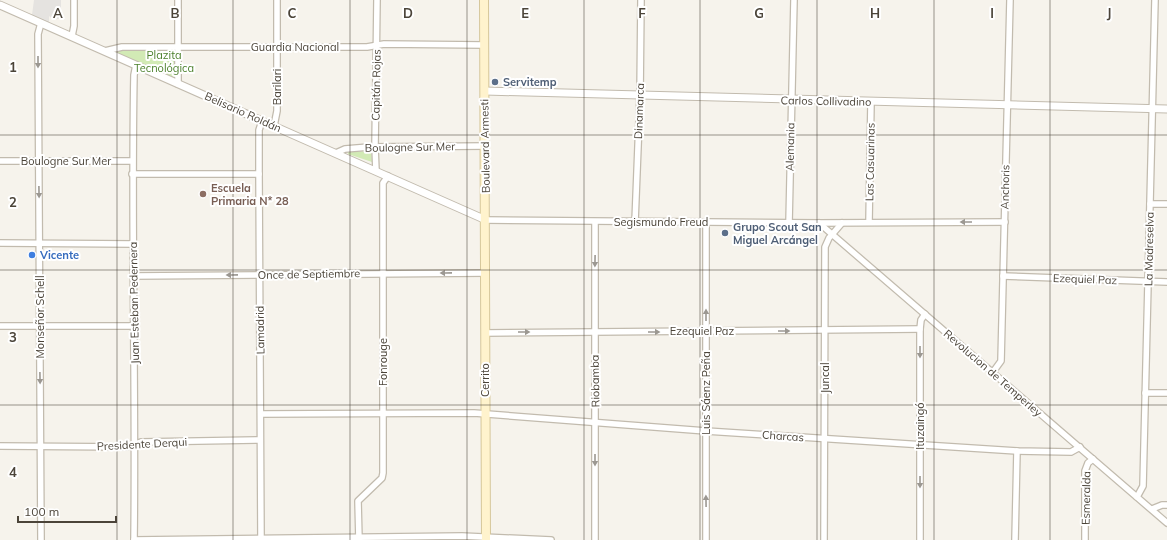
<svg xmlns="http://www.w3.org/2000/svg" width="1167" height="540" viewBox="0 0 1167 540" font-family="Mulish,sans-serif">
<rect width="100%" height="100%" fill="#f6f3ec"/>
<g fill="#d2eab5">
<polygon points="179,47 178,84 105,51 115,48"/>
<polygon points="371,151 372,162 348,154 348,152"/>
</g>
<polygon fill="#e5e3e0" points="34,0 61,0 61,18 54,20 49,16 49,23 32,15"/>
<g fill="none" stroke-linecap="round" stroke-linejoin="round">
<defs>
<g id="minor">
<polyline points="41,23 38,34 41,540"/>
<polyline points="72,36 74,26 74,0"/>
<polyline points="105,51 122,47 367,47 384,44 484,45"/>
<polyline points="178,84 178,0"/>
<polyline points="274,126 277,111 277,0"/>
<polyline points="336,153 345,149 369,147 485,146"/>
<polyline points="0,161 132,161"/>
<polyline points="376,171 375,147 377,0"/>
<polyline points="132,174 259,174"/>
<polyline points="1150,204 1167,204"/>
<polyline points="486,220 819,223 1005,222"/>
<polyline points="595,222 595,540"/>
<polyline points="635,222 640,96 641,0"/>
<polyline points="706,222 706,540"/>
<polyline points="869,222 871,102"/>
<polyline points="789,223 794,0"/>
<polyline points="819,223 1167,523"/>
<polyline points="0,243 133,244"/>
<polyline points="133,276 485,273"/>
<polyline points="1003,276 1167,282"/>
<polyline points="0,326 133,326"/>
<polyline points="485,333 920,329"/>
<polyline points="993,372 1001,361 1010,0"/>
<polyline points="1145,393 1167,393"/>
<polyline points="261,414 474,413 706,431 1017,451 1071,452 1080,447"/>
<polyline points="0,446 126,447 141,442 259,440"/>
<polyline points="1137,497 1143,486 1155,0"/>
<polyline points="1152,509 1162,505 1167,505"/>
<path d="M134 540C136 385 131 230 134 75L136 65"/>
<polyline points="134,540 462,536 551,540"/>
<polyline points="261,540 259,174 259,130 262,121"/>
<polyline points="359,540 358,501 382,478 383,473 383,183 388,176"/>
<polyline points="824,540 825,247 829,238 842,223"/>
<polyline points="920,540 920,329 921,320 925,314"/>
<polyline points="1015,540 1017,451"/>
<polyline points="1085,540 1085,471 1088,463 1093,459"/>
</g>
<g id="tertiary">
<polyline points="0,5 486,220"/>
<polyline points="485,91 1167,109"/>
</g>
<polyline id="secondary" points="484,0 486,540"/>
</defs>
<use href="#minor" stroke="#c2bbae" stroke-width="8"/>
<use href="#tertiary" stroke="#c2bbae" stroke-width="9"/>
<use href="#secondary" stroke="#d6c79b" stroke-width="10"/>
<use href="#minor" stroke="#fff" stroke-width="5.5"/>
<use href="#tertiary" stroke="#fff" stroke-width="7"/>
<use href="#secondary" stroke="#fff3cd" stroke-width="8"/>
</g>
<defs><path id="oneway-solid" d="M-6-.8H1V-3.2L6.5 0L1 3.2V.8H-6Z"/></defs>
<g fill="#9c9892">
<use href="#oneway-solid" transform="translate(38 62) rotate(90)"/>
<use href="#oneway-solid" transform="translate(39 192) rotate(89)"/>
<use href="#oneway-solid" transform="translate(966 222) rotate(180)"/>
<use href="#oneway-solid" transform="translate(595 261) rotate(91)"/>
<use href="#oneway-solid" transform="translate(446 273) rotate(179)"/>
<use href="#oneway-solid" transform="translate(232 275) rotate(179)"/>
<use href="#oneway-solid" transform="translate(706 315) rotate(-90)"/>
<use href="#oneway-solid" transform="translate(784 331)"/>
<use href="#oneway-solid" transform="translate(524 332)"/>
<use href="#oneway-solid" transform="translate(654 332)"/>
<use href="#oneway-solid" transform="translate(920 352) rotate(90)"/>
<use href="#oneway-solid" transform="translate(40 378) rotate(89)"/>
<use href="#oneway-solid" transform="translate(595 460) rotate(90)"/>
<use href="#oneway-solid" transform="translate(920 482) rotate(90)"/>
<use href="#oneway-solid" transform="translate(706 501) rotate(-91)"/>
</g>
<path fill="none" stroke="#4b4439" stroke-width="1" stroke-opacity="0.55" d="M117 0V540M233 0V540M350 0V540M467 0V540M584 0V540M700 0V540M817 0V540M934 0V540M1050 0V540M0 135H1167M0 270H1167M0 405H1167"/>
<g fill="#5c6f8a" stroke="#fff" stroke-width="1.5">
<circle cx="495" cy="82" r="4"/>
<circle cx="725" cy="233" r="4"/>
</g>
<circle fill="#8d6e63" stroke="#fff" stroke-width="1.5" cx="203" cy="194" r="4"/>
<circle fill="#3f7fe0" stroke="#fff" stroke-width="1.5" cx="32" cy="255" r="4"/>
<g text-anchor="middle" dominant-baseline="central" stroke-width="4" stroke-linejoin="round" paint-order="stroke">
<g font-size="11" fill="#4b4439" stroke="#fff">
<text x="295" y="47">Guardia Nacional</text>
<text transform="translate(376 85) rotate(-89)">Capitán Rojas</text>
<text transform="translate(277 87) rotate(-90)">Barilari</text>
<text transform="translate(826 101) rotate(1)">Carlos Collivadino</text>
<text transform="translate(639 111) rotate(-88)">Dinamarca</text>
<text transform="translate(243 112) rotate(24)">Belisario Roldán</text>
<text transform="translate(485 146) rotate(-91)">Boulevard Armesti</text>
<text transform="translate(410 147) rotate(-1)">Boulogne Sur Mer</text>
<text transform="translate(790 147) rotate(-89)">Alemania</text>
<text x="66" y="161">Boulogne Sur Mer</text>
<text transform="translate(870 162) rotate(-89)">Las Casuarinas</text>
<text transform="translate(1005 187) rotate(-89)">Anchoris</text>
<text x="661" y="222">Segismundo Freud</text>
<text transform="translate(1149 249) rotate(-89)">La Madreselva</text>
<text transform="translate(309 274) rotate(-1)">Once de Septiembre</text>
<text transform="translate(1085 279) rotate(2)">Ezequiel Paz</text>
<text transform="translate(134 303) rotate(-91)">Juan Esteban Pedernera</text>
<text transform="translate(40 317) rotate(-90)">Monseñor Schell</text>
<text transform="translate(260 330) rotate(-91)">Lamadrid</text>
<text x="702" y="331">Ezequiel Paz</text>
<text transform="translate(383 362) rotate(-90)">Fonrouge</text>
<text transform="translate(993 373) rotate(41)">Revolucion de Temperley</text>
<text transform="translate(825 378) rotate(-90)">Juncal</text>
<text transform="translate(485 380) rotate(-90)">Cerrito</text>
<text transform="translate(595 381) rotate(-91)">Riobamba</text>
<text transform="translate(706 393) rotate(-90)">Luis Sáenz Peña</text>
<text transform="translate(920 426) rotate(-90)">Ituzaingó</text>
<text transform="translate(783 436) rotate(4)">Charcas</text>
<text transform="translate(142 444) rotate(-3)">Presidente Derqui</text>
<text transform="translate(1086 498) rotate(-89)">Esmeralda</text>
</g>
<g font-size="11" fill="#4a7f2a" stroke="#fff">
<text x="164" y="55">Plazita<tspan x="164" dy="13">Tecnológica</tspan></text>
</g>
<g font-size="11" font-weight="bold" fill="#4e5e75" stroke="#fff" text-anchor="start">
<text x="503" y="82">Servitemp</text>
<text x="733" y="227">Grupo Scout San<tspan x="733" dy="13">Miguel Arcángel</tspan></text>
</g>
<g font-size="11" font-weight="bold" fill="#785e54" stroke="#fff" text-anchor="start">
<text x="211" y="188">Escuela<tspan x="211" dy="13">Primaria N* 28</tspan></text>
</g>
<g font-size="11" font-weight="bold" fill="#366cbe" stroke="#fff" text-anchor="start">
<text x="40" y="255">Vicente</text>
</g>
</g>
<g font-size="13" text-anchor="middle" font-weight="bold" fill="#4b4439" stroke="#fff" stroke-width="4" stroke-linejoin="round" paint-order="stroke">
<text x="58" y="18">A</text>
<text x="175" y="18">B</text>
<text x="292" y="18">C</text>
<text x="408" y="18">D</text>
<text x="525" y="18">E</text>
<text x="642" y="18">F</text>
<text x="759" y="18">G</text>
<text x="875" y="18">H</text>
<text x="992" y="18">I</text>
<text x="1109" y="18">J</text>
<text x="13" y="72">1</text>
<text x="13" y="207">2</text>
<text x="13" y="342">3</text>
<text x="13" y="477">4</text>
</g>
<path d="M18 516v6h98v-6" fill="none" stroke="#4b4439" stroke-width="2"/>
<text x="24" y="516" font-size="12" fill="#4b4439" stroke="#ffffff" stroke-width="3" paint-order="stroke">100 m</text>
</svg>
